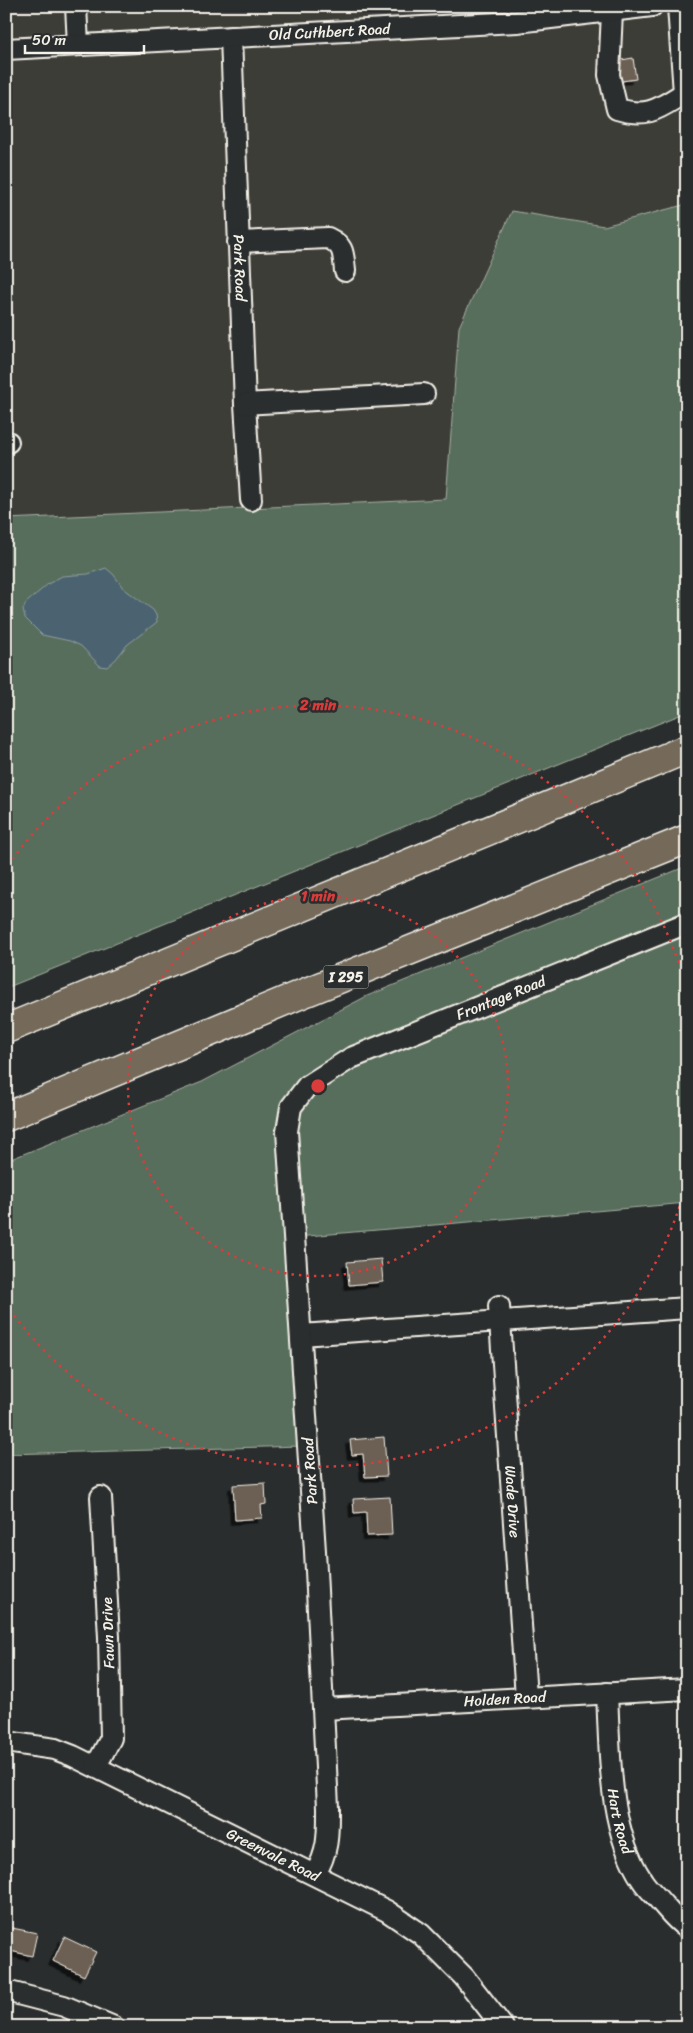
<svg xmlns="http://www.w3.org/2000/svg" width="693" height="2033" viewBox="0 0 693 2033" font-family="Sriracha,sans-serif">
<defs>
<filter id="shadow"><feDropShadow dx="-4.5" dy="4.5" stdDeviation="0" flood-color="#0009"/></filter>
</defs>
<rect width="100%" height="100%" fill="#2a2d2e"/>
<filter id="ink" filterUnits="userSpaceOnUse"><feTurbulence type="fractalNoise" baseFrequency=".02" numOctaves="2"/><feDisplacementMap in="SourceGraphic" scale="10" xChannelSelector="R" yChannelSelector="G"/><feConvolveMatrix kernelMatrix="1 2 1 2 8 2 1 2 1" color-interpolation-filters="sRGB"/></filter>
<g filter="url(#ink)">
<polygon fill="#3e3c39" points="6,6 687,6 687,204 604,226 512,212 459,327 446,499 6,519"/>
<g fill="#586e5b" stroke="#a6b0a2">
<polygon points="687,204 687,712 6,988 6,519 446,499 459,327 512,211 604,226"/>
<polygon points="687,866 687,1203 285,1238 303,1446 6,1454 6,1161 202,1082 367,996"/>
</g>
<polygon fill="#4b636f" stroke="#8f9c9f" points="106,568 114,575 123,588 153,610 156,615 157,622 127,645 116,659 107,667 100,666 81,646 70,641 42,635 25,618 23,610 26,603 48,584 62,576 88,574"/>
<g fill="#6c5e52" stroke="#f4f1e8" filter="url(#shadow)">
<polygon points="633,58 636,79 622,81 623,88 616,89 616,61"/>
<polygon points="381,1259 383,1282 349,1285 347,1262"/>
<polygon points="384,1437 387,1476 365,1477 363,1454 352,1455 350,1440"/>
<polygon points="265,1483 266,1504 261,1505 262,1518 235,1520 233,1485"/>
<polygon points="390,1497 392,1535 367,1536 366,1512 354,1513 353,1499"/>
<polygon points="7,1927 37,1933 32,1956 6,1950"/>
<polygon points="64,1937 96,1952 84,1976 53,1961"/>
</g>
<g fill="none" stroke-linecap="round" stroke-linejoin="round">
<defs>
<g id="minor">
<polyline points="76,6 78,45"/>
<path d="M612 12 609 75 617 109C649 118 658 109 684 93L678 6"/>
<path id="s1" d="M231 37 245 404 251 500"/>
<path id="s2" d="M6 49 517 22 652 6"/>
<path d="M238 242 328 238C345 246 343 254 345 271"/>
<polyline points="245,404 424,394"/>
<polyline points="6,442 8,442"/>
<path id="s3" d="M499 1306 526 1697"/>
<polyline points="301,1335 687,1308"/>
<path id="s4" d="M607 1693C610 1752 608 1829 642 1880 647 1888 654 1894 660 1901 668 1910 676 1921 687 1928"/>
<path id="s5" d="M323 1709 687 1689"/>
<path id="s6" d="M6 1742 55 1749 73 1756 387 1911 421 1934 464 1977 503 2027"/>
<polyline points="96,1766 111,1738 109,1637 101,1497"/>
<path id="s7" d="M315 1874C329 1851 328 1833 328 1807L315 1551 287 1131 291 1107 307 1086 351 1058 687 923"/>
<polyline points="6,1991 64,2006 114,2027"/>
</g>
<g id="highway">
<polyline points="6,1029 687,749"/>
<polyline points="6,1117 299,995 687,839"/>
</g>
</defs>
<use href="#minor" stroke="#f4f1e8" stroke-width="24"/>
<use href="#highway" stroke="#f4f1e8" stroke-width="31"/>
<use href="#minor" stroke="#2a2d2e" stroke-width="20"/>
<use href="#highway" stroke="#746a5a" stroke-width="28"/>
</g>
</g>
<g fill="none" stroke="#d93c3b" stroke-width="2.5" stroke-dasharray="2.5 5">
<circle cx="318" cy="1086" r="190"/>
<path d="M686 1185A381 381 0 0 1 8 1307M8 865A381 381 0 0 1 686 987"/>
</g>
<g text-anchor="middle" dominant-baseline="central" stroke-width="5" stroke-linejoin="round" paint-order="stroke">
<rect fill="#2a2d2e" stroke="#b7b6b0" stroke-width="1" x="323.5" y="965.5" width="45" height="23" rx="4"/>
<g font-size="14" font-weight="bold" fill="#f4f1e8">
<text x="346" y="977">I 295</text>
</g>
<g font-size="15" fill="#f4f1e8" stroke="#2a2d2e">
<text stroke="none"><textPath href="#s2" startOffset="324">Old Cuthbert Road</textPath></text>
<text stroke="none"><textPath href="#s1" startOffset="231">Park Road</textPath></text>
<text stroke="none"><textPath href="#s7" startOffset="1011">Frontage Road</textPath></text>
<text transform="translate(310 1471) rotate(-94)">Park Road</text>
<text stroke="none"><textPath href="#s3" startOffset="196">Wade Drive</textPath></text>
<text transform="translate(108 1633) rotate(-92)">Fawn Drive</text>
<text stroke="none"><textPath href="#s5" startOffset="182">Holden Road</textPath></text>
<text stroke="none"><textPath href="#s4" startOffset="129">Hart Road</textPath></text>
<text stroke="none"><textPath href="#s6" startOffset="292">Greenvale Road</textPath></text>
</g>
</g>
<circle cx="318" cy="1086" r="8" fill="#d93c3b" stroke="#2a2d2e" stroke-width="2.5"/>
<g font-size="15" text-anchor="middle" font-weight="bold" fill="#d93c3b" stroke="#2a2d2e" stroke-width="5" stroke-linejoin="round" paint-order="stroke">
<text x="318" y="710">2 min</text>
<text x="318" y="901">1 min</text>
</g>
<rect width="693" height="2033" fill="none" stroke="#2a2d2e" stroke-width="25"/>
<rect x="12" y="12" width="668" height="2008" fill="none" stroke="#f4f1e8" stroke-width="2" filter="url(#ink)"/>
<path d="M25 45v8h119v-8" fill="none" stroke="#f4f1e8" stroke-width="2.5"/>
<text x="32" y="45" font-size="15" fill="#f4f1e8" stroke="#2a2d2e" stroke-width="4" paint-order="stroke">50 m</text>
</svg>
